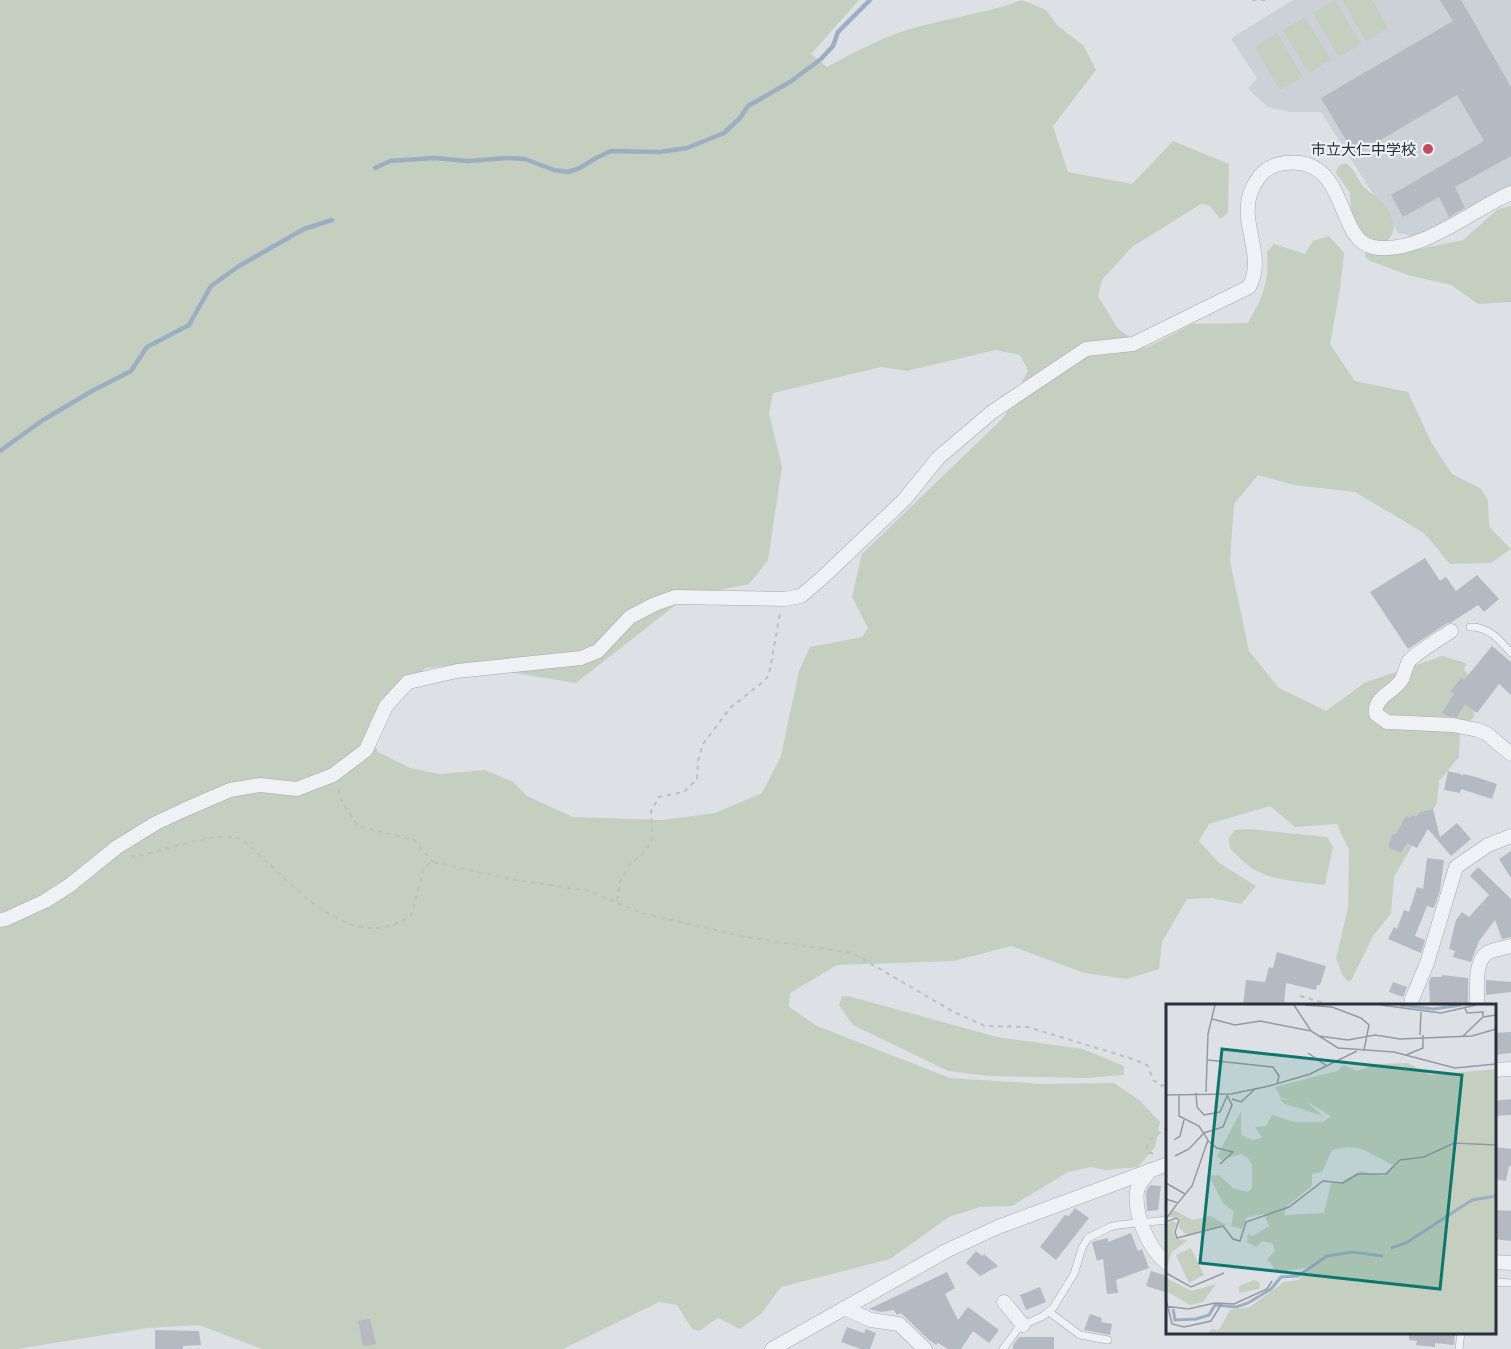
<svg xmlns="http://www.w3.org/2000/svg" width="1511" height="1349" viewBox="0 0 1511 1349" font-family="Helvetica,'Noto Sans JP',sans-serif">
<rect width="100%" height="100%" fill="#dde1e6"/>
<polygon fill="#ccd0d7" points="1293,0 1511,0 1511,186 1426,231 1412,236 1398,233 1321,112 1290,112 1268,107 1248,89 1257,78 1232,40 1233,37"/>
<g fill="#c4cfbf" fill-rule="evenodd">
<path d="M0 0H859L811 54 827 67C853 53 879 39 907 30 945 18 985 14 1022 0L1046 10 1058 26 1084 46 1096 70 1053 126 1068 172 1132 184 1173 141 1229 164 1228 213 1220 219 1210 206 1201 204 1132 247 1102 280 1098 296 1118 329 1146 348 1192 324 1248 323C1263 296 1269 284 1267 252L1274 244 1305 254 1313 241 1329 236 1344 253 1340 289 1330 344 1355 381 1408 392 1431 442 1452 474 1480 488 1488 500 1489 527 1511 549 1491 563 1450 564 1424 533 1355 492 1294 485 1258 475 1234 504 1230 561 1249 651 1279 688 1326 711 1364 683 1442 656 1466 663 1464 670 1473 681 1474 717 1460 731 1459 757 1439 781 1437 803 1394 877 1391 913 1373 936 1352 979 1349 982 1343 976 1336 958 1348 908 1349 850 1337 824 1295 827 1270 806 1209 824 1199 841 1219 863 1256 886 1241 904 1212 898 1187 899 1162 942 1159 969 1127 979 1084 973 1011 946 954 961 837 965 790 993 789 1007 817 1026 950 1078 1041 1084 1114 1083 1140 1101 1160 1122 1155 1147 1138 1167 1105 1170 1091 1167 1068 1172 1012 1206 980 1207 949 1217 890 1259 781 1287 761 1314 740 1329 718 1318 699 1331 692 1329 677 1305 659 1302 563 1349H262L199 1325 147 1328 17 1349H0ZM995 350 1020 355 1028 370 1004 417 862 554 852 597 868 628 862 637 810 647 799 671 781 756 762 793 715 813 662 820 573 817 527 796 513 782 485 770 439 774 410 768 378 752 371 739 369 724 381 703 426 668 460 664 576 683 686 597 749 584 768 560 782 467 769 413 773 393 881 367 907 371Z"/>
<polygon points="1335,0 1361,44 1339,57 1313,13"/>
<polygon points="1342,0 1372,0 1388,28 1366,41"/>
<polygon points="1305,17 1331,60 1309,73 1283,30"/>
<polygon points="1277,33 1303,77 1280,90 1255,47"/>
<path d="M1346 163C1356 170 1358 182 1366 189 1371 194 1377 196 1381 201 1393 215 1401 234 1382 244L1369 241 1356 223 1351 210 1350 193 1336 173 1338 166Z"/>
<polygon points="1511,206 1511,302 1478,304 1451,285 1408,275 1370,261 1365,257 1366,251 1390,255 1463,240 1498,209"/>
<path d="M1249 829 1327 837 1333 847 1325 885C1303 882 1275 881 1255 870 1245 865 1239 856 1230 849L1229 838 1235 830Z"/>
<polygon points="842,996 848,996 997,1037 1083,1049 1124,1066 1124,1075 1085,1078 988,1076 948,1071 853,1025 839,1005"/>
</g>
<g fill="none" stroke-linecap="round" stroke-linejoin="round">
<g stroke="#9bafc3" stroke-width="4.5">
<polyline points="375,168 390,161 434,158 468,161 507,158 525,159 554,170 568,172 580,168 596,158 611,151 659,152 687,148 724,133 740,118 748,106 790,82 821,59 833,46 838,32 870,0"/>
<polyline points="0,451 43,420 92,391 131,371 147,347 189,325 211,286 239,266 304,229 332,220"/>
</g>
</g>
<g fill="#b5bac2">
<polygon points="1440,0 1461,0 1511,87 1511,156 1455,187 1465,208 1457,212 1449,217 1439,197 1403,217 1391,195 1484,141 1457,95 1355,155 1321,98 1453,21"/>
<polygon points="1425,558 1440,581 1446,577 1456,591 1477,575 1499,599 1484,612 1478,605 1452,622 1446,624 1408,649 1370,592"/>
<polygon points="1492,646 1511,662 1511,695 1499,684 1477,713 1465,704 1457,717 1447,716 1442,713 1454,694 1450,692 1461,678 1464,680"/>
<polygon points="1448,771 1461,774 1461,776 1463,774 1476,777 1497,784 1492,799 1461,789 1460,793 1444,790"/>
<polygon points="1433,809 1440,837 1457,823 1471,839 1451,856 1428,829 1417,848 1407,843 1401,853 1388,847 1392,835 1396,834 1406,816 1410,818 1412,815 1416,817 1419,813"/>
<polygon points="1511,851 1511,878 1499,859"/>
<polygon points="1427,858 1444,860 1440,890 1434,908 1427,906 1415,936 1425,940 1421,953 1388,939 1394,927 1397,929 1404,910 1409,912 1417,887 1423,889"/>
<polygon points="1478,867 1511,899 1511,937 1502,939 1495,920 1479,941 1471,962 1453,957 1455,951 1449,949 1456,920 1462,912 1469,917 1489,895 1470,876"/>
<polygon points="1277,952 1326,966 1320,985 1317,985 1316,990 1286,983 1284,1005 1243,1005 1246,980 1265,982 1269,967 1273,968"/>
<polygon points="1442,975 1468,978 1468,1005 1430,1005 1429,982 1431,977 1442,977"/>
<polygon points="1486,980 1511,982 1511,992 1486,995"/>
<polygon points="1393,982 1407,987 1403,997 1389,992"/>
<polygon points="1511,1032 1511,1053 1494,1055 1494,1033"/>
<polygon points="1511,1099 1511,1115 1494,1116 1494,1101"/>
<polygon points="1494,1147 1511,1149 1511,1166 1509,1166 1506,1181 1494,1179"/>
<polygon points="1150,1185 1161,1186 1158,1210 1147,1211 1146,1192"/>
<polygon points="1075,1208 1089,1218 1056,1260 1040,1247 1065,1215 1069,1216"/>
<polygon points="1494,1210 1511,1211 1511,1241 1494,1239"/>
<polygon points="1131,1233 1138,1251 1142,1249 1149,1268 1116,1280 1118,1293 1107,1294 1103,1259 1097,1261 1092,1242 1108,1238 1108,1242"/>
<polygon points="976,1251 982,1256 984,1254 998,1266 980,1276 966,1263"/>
<polygon points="1151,1271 1167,1276 1167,1289 1165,1292 1146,1286"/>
<polygon points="947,1272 955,1288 945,1294 958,1320 968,1307 999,1330 989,1343 973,1331 961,1349 948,1349 938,1343 936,1345 928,1339 901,1313 897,1315 894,1310 881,1312 869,1309"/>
<polygon points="1040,1287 1046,1302 1026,1310 1020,1295"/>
<polygon points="1090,1314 1102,1318 1101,1322 1112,1324 1110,1335 1084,1330"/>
<polygon points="370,1319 376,1344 363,1346 358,1321"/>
<polygon points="847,1327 864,1333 866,1329 876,1333 870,1349 861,1349 841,1342"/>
<polygon points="155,1330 199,1331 201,1345 183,1346 183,1349 155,1349"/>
<polygon points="1409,1332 1455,1332 1454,1345 1435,1343 1435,1347 1416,1345 1417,1341 1409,1340"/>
<polygon points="1019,1337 1054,1337 1054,1349 1013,1349 1013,1345"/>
</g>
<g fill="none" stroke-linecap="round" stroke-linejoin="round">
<defs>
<g id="lane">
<path d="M1470 627C1488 626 1500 640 1511 653"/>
<polyline points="1494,1282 1511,1283"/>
<polyline points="1049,1312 1080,1335 1108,1340"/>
<polyline points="1003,1349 1019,1327 1043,1316 1053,1308 1074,1274 1082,1248 1088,1238 1110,1227 1118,1225 1168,1220"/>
<polyline points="1459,1349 1461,1332"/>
</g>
<g id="street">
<path d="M1451 631C1441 638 1416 653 1409 661 1406 666 1405 673 1402 679 1395 692 1373 697 1376 714L1387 722 1453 725 1478 730 1487 734 1511 754"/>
<path d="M0 920 6 919 45 901 70 885 117 847 156 823 186 809 230 790 260 785 297 789 333 775 366 750 386 706 408 682 457 671 581 658 598 651 630 617 655 604 675 597 785 599 801 596 822 578 905 499 938 458 992 412 1086 349 1133 344 1249 287C1267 255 1237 222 1252 189 1259 174 1268 165 1285 163 1349 155 1335 240 1373 247 1419 256 1471 210 1511 193"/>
<polyline points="1411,1006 1412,999 1427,963 1456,867 1488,845 1511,836"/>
<path d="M1477 1006C1478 991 1473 963 1487 953 1494 949 1504 948 1511 946"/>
<polyline points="1494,1070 1511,1069"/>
<path d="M1149 1171C1146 1177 1138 1184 1137 1191 1134 1216 1149 1250 1168 1264"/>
<polyline points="1494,1262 1511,1263"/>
<polyline points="1004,1302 1023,1325"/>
<polyline points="844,1308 871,1320 899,1324 925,1349"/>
<polyline points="772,1349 948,1250 998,1227 1168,1164"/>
</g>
</defs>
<use href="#lane" stroke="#a3a8af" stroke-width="8"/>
<use href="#street" stroke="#a3a8af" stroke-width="15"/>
<g stroke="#bcbfc4" stroke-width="2" stroke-dasharray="4.5 4.5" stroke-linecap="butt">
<polyline points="1252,0 1265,0"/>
<polyline points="338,789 343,804 358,826 414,840 433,862"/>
<path d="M131 855 135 857C154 852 218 833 234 837 247 840 256 852 266 861 297 890 342 939 390 926 397 924 404 919 411 916L424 867 433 862 510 879 589 891 642 913 746 937 852 953 954 1012 985 1026 1028 1027 1136 1060 1148 1066 1153 1080 1162 1086 1168 1082"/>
<polyline points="617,901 619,884 630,864 644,853 652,840 651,811 659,797 684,792 697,779 698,761 703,744 731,707 763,682 769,675 780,613"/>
<polyline points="1300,996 1334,1006"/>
<path d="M1153 1154 1147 1151C1145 1139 1159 1133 1168 1127"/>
</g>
<use href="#lane" stroke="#f0f1f4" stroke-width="7"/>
<use href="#street" stroke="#f0f1f4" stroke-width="14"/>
</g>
<circle fill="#c14d61" stroke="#edf0f4" stroke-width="2" cx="1428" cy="149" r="6"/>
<g text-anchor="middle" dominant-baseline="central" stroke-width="4.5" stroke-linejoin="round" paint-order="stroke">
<g font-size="15" fill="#282f3b" stroke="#edf0f4" text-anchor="end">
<text x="1416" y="149">市立大仁中学校</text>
</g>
</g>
<g transform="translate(1166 1004)">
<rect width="330" height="330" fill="#dde1e6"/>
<path d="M242 59 264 71 330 65V329H42L46 325 53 326 64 306 84 303 118 278 132 276 146 263 111 268 101 255 109 247 107 240 97 237 90 243 81 238 82 230 87 232 103 222 98 210 81 213 76 225 65 222 68 208 57 199 43 172 53 171 67 184 82 188 86 184V161L82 154 75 150 56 156 51 152 75 107V131L86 136 96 134 89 123 100 122 106 111 129 118H157L165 112 141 98 157 112 119 100 113 95 130 96 115 94 109 83 171 67 178 61 191 67 210 60ZM182 143 196 145 227 161 217 172 194 167 175 178 165 179 158 209 118 211 121 202 146 182V170L156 168 166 146ZM8 206 26 216 44 212 61 221 21 231 13 224 14 214 2 213ZM7 217 11 220 7 227 10 235 22 236 6 248 0 265 1 220ZM25 244 38 271 23 279 10 251ZM0 274 26 287 50 280 37 298 24 301 0 287ZM88 276 94 279 93 285 73 289V282Z" fill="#c4cfbf" fill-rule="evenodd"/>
<path fill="none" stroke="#9bafc3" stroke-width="3" d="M234 1 267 5 295 1M225 244 240 239 306 196 330 192M7 305 9 316 30 315 43 311 49 301 70 303 82 299 105 285 115 273 132 272 161 252 186 248 217 252"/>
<path fill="none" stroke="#959aa2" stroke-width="1.5" d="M128 1 145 27 172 44 228 48 289 64 330 60M139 1 166 3 195 14 203 21 198 46M215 1 275 9 310 1M299 4 301 9 317 8V12M46 15 69 21 94 17 145 27M254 31 255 8M153 32 182 36 209 31 234 35 306 32 330 25M297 32 317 13 330 11M142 49 161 62M240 51 257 44V31M42 56 107 63 113 72 111 80M40 88 42 30 49 1M30 89 31 103 38 111 54 108 61 92M0 91 65 90 103 82 144 70 191 47M66 95 75 98 89 85M8 136 14 132 18 116M42 137 51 144 67 148 54 160M9 152 23 145 38 129 57 123 66 101 61 91M0 179 19 190M0 195 12 199 26 182 42 136 33 122 13 112V91M0 215 11 200M0 218 10 214 13 216 9 228 11 234 57 222 67 235 74 237 80 218 123 203 157 177 177 179 192 170H220L234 156 258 153 288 139 330 141M0 269 25 283 58 269M0 295 6 320 18 323 45 317 56 299M0 302 22 305 49 299 68 300 101 285 106 277"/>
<path fill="#0f766e" fill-opacity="0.15" stroke="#0f766e" stroke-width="3" d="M56 45 296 71 274 285 34 259Z"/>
<rect width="330" height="330" fill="none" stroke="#282f3b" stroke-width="3"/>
</g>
</svg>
